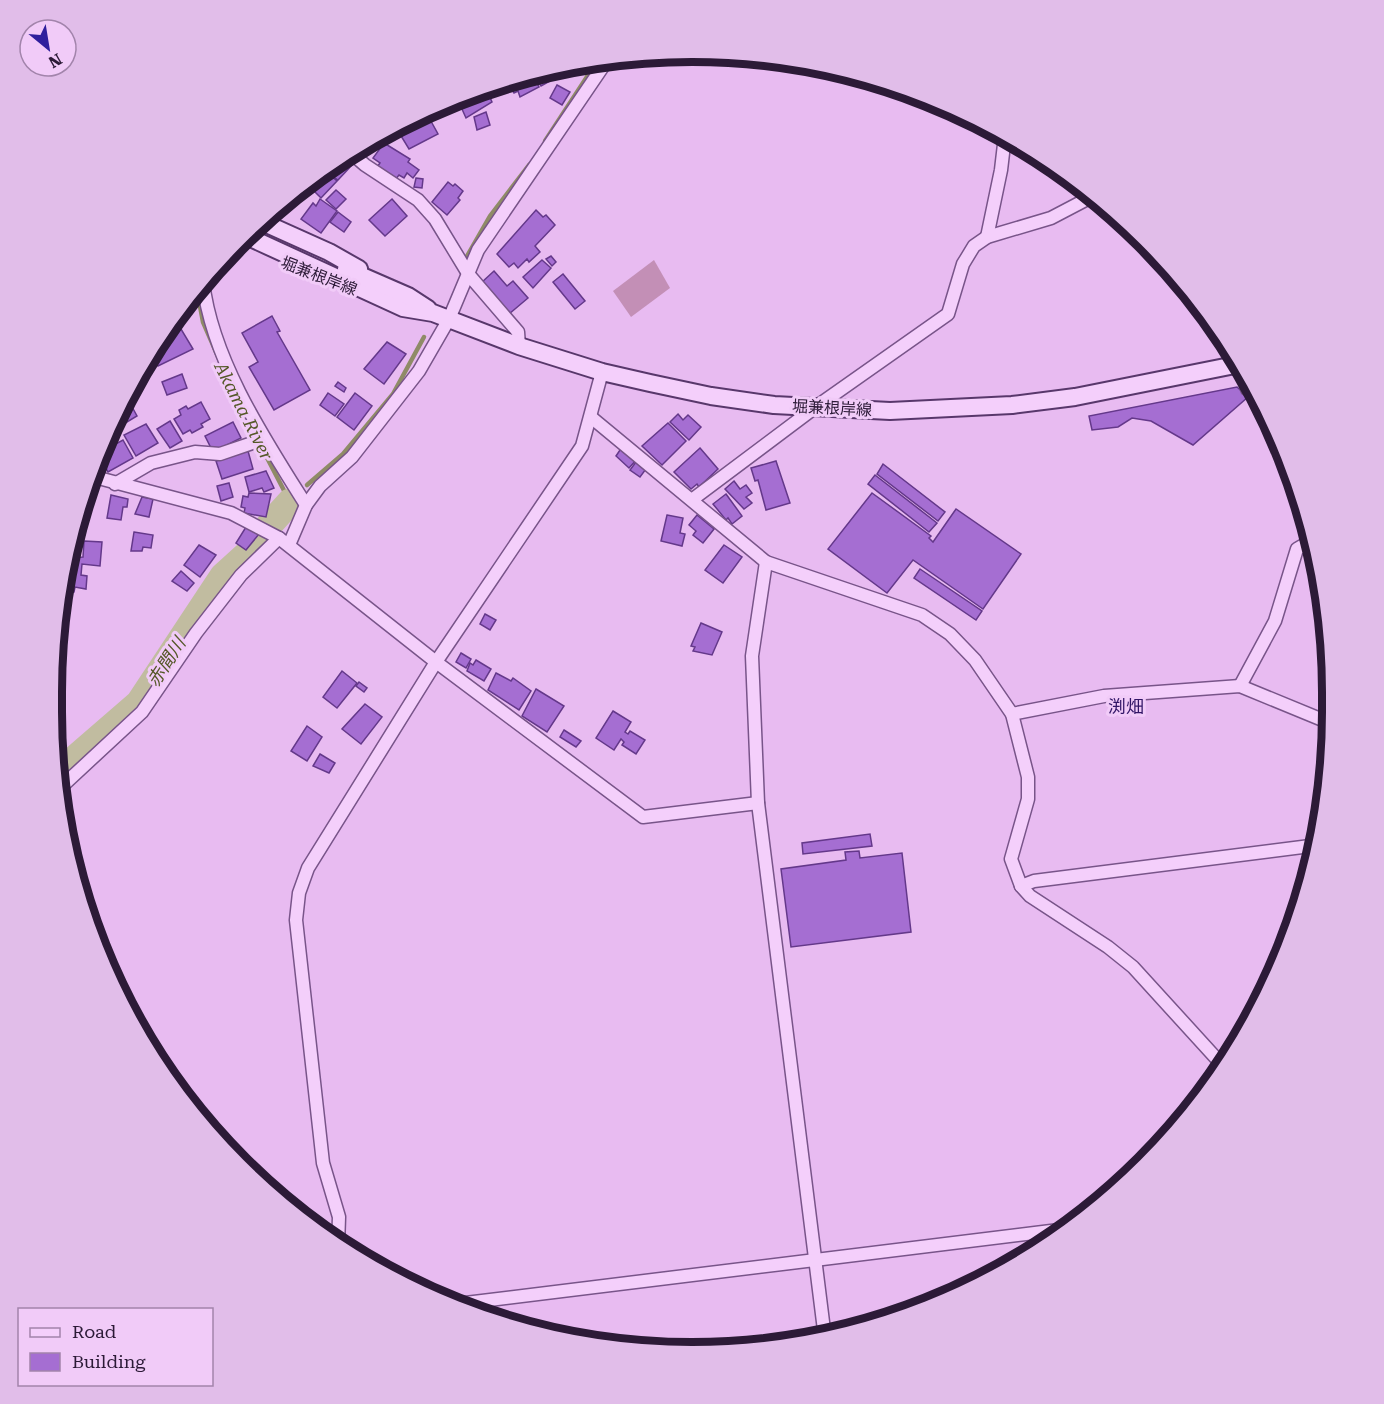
<svg xmlns="http://www.w3.org/2000/svg" width="1384" height="1404" viewBox="0 0 1384 1404" font-family="'Roboto Serif','Noto Sans JP',serif">
<rect width="100%" height="100%" fill="#e8bbf1"/>
<polygon fill="#c38fb6" points="654,260 670,288 631,317 613,291"/>
<g fill="none" stroke-linecap="round" stroke-linejoin="round">
<g stroke="#8f8b67" stroke-width="4.5">
<polyline points="545,141 598,60"/>
<polyline points="466,258 490,216 529,165"/>
<polyline points="197,290 203,322 233,391"/>
<polyline points="250,425 290,502"/>
<polyline points="307,485 343,454 393,394 424,337"/>
</g>
<g stroke="#c1bca0" stroke-width="27">
<polyline points="270,524 290,502"/>
<polyline points="57,774 139,703 223,576 255,547 261,538"/>
</g>
</g>
<g fill="#a56ed2" stroke="#64388a" stroke-width="1.5">
<polygon points="676,53 667,63 656,54"/>
<polygon points="708,53 727,54 717,63"/>
<polygon points="555,67 550,70 553,74 547,77 550,81 541,86 533,74"/>
<polygon points="532,74 539,87 520,97 518,91 514,93 508,82"/>
<polygon points="557,85 570,92 562,105 550,98"/>
<polygon points="486,88 492,102 466,118 457,98"/>
<polygon points="486,112 490,125 477,130 474,117"/>
<polygon points="427,114 438,134 409,149 398,131"/>
<polygon points="385,133 388,137 367,153 362,145"/>
<polygon points="384,143 410,159 408,162 419,170 413,178 407,173 404,178 399,175 395,180 377,167 380,163 373,158"/>
<polygon points="343,156 352,165 338,180 329,174 337,181 321,198 308,185 325,168"/>
<polygon points="416,178 423,179 422,188 414,187"/>
<polygon points="448,182 453,186 455,184 463,191 458,198 460,200 447,215 432,202"/>
<polygon points="336,190 346,199 336,209 326,200"/>
<polygon points="320,199 337,211 321,233 301,219 313,203 316,206"/>
<polygon points="392,199 407,216 385,236 369,220"/>
<polygon points="536,210 543,217 546,215 555,225 535,246 540,252 529,262 527,259 518,268 514,263 509,267 497,254"/>
<polygon points="338,212 351,222 344,232 330,222"/>
<polygon points="551,256 556,262 552,266 546,259"/>
<polygon points="542,260 551,268 533,288 523,277"/>
<polygon points="494,271 507,286 513,281 528,298 509,314 481,283"/>
<polygon points="563,274 585,301 575,309 553,282"/>
<polygon points="272,316 280,331 277,332 310,390 274,410 249,367 258,362 242,333"/>
<polygon points="176,329 181,329 193,349 158,366 150,352 158,337"/>
<polygon points="387,342 406,354 384,384 364,369"/>
<polygon points="182,374 187,388 167,395 162,382"/>
<polygon points="338,382 346,388 344,392 335,386"/>
<polygon points="1237,387 1248,397 1193,445 1151,421 1132,418 1118,427 1092,430 1089,416"/>
<polygon points="328,393 344,404 335,416 320,405"/>
<polygon points="355,393 372,406 354,430 337,417"/>
<polygon points="201,402 210,419 201,424 203,427 192,433 190,430 183,434 174,419 181,415 179,410 186,406 188,409"/>
<polygon points="131,405 137,416 122,425 110,427 118,412"/>
<polygon points="678,414 683,420 688,415 701,427 689,440 670,422"/>
<polygon points="170,421 182,441 170,448 157,429"/>
<polygon points="233,422 241,438 213,452 205,436"/>
<polygon points="668,423 686,441 662,465 642,446"/>
<polygon points="146,424 158,443 136,456 124,435"/>
<polygon points="123,440 133,458 108,472 97,454"/>
<polygon points="622,447 637,459 629,468 616,456"/>
<polygon points="700,448 718,469 699,487 697,484 691,489 674,472"/>
<polygon points="248,451 253,469 222,479 216,461"/>
<polygon points="776,461 790,503 766,510 758,480 755,481 751,468"/>
<polygon points="636,462 646,469 640,477 630,470"/>
<polygon points="883,464 945,512 938,521 877,474"/>
<polygon points="266,471 274,488 264,492 262,488 249,492 245,477"/>
<polygon points="875,475 937,523 929,532 868,484"/>
<polygon points="734,481 740,489 746,485 752,493 746,497 752,503 744,509 725,489"/>
<polygon points="229,483 233,497 221,501 217,486"/>
<polygon points="249,493 271,494 266,517 244,513 245,508 241,507 243,496 248,497"/>
<polygon points="872,493 931,536 929,538 933,542 956,509 1021,554 983,609 913,560 887,593 828,549"/>
<polygon points="726,494 742,516 732,524 728,518 726,520 713,504"/>
<polygon points="111,495 128,499 127,507 123,507 121,520 107,518"/>
<polygon points="142,497 153,499 149,517 135,514"/>
<polygon points="667,515 683,518 680,533 685,534 682,546 661,541"/>
<polygon points="697,515 714,529 703,543 693,535 696,531 689,525"/>
<polygon points="246,527 259,534 246,550 236,543"/>
<polygon points="134,532 153,535 151,548 143,547 142,551 131,551"/>
<polygon points="72,537 77,537 76,548 69,547"/>
<polygon points="84,541 102,542 100,566 82,564 81,575 87,576 86,589 75,587 74,592 61,591 66,558 83,557"/>
<polygon points="199,545 216,555 200,577 184,565"/>
<polygon points="724,545 742,557 723,583 705,570"/>
<polygon points="920,569 982,611 976,620 914,578"/>
<polygon points="181,571 194,583 187,591 172,581"/>
<polygon points="60,602 62,626 58,626"/>
<polygon points="485,614 496,620 490,630 480,624"/>
<polygon points="701,623 722,632 712,655 693,651 695,647 691,646"/>
<polygon points="461,653 471,659 466,668 456,662"/>
<polygon points="476,660 491,669 484,681 467,671 470,663 473,665"/>
<polygon points="342,671 357,683 337,708 323,697"/>
<polygon points="496,673 511,681 513,678 531,691 519,710 488,690"/>
<polygon points="359,682 367,688 364,692 356,686"/>
<polygon points="536,689 564,706 547,732 522,716"/>
<polygon points="365,704 382,717 361,744 342,729"/>
<polygon points="613,711 631,722 625,732 628,734 630,731 645,740 636,754 622,745 624,742 621,739 614,750 596,738"/>
<polygon points="307,726 322,737 307,761 291,751"/>
<polygon points="564,730 581,741 576,747 560,737"/>
<polygon points="320,754 335,763 329,773 313,766"/>
<polygon points="870,834 872,846 803,854 802,843"/>
<polygon points="859,851 860,858 902,853 911,932 791,947 781,869 846,860 845,852"/>
<polygon points="349,1244 364,1253 361,1258 346,1250"/>
</g>
<g fill="none" stroke-linecap="round" stroke-linejoin="round">
<defs>
<g id="street">
<polyline points="350,152 365,165 418,200 435,219 469,275 518,332 519,346"/>
<polyline points="987,237 1001,170 1005,136"/>
<path d="M203 282C212 360 265 440 306 505"/>
<polyline points="1242,367 1247,389 1256,394"/>
<polyline points="592,418 766,562 922,615 950,634 975,660 1012,714 1028,777 1028,799 1011,859 1021,886 1030,896 1108,947 1133,967 1225,1068"/>
<polyline points="91,476 231,513 279,538 436,662 643,817 758,803"/>
<polyline points="115,484 151,463 195,452 220,454 264,439"/>
<polyline points="693,499 813,409 948,314 963,264 974,246 987,237 1051,218 1093,196"/>
<polyline points="289,545 306,505 320,486 352,457 419,371 449,319 478,250 608,59"/>
<polyline points="766,562 752,656 758,803 825,1338"/>
<polyline points="1240,686 1275,621 1297,549 1309,542 1314,545"/>
<polyline points="1012,714 1104,696 1240,686 1330,723"/>
<polyline points="59,789 142,712 196,633 241,575 279,538"/>
<polyline points="1021,886 1034,881 1318,845"/>
<polyline points="338,1246 339,1217 323,1163 296,920 299,893 308,868 436,662 582,446 602,372"/>
<polyline points="449,1305 1067,1229"/>
</g>
<g id="secondary">
<polyline points="260,221 329,252 359,269"/>
<polyline points="244,235 403,308 433,313 519,346 602,372 650,383 711,396 774,405 890,411 1012,405 1075,397 1240,364"/>
<polyline points="346,269 408,296 428,309"/>
</g>
</defs>
<use href="#street" stroke="#785489" stroke-width="15"/>
<use href="#secondary" stroke="#58376b" stroke-width="20"/>
<use href="#street" stroke="#f4cffb" stroke-width="12"/>
<use href="#secondary" stroke="#f4cffb" stroke-width="16"/>
</g>
<g text-anchor="middle" dominant-baseline="central" stroke-width="6" stroke-linejoin="round" paint-order="stroke">
<g font-size="16" fill="#2c1a37" stroke="#f1cbf8">
<text transform="translate(319 276) rotate(21)">堀兼根岸線</text>
<text transform="translate(832 408) rotate(3)">堀兼根岸線</text>
</g>
<g font-size="18" font-style="italic" fill="#555828" stroke="#f1cbf8">
<text transform="translate(244 411) rotate(63)">Akama River</text>
<text transform="translate(166 662) rotate(-57)">赤間川</text>
</g>
<g font-size="18" fill="#321667" stroke="#f1cbf8">
<text x="1126" y="706">渕畑</text>
</g>
</g>
<path d="M0 0H1384V1404H0ZM692 62H692A630 630 0 0 1 1322 692V712A630 630 0 0 1 692 1342H692A630 630 0 0 1 62 712V692A630 630 0 0 1 692 62Z" fill="#e1bde9" fill-rule="evenodd"/>
<path fill="none" stroke="#2c1a37" stroke-width="8" d="M692 62H692A630 630 0 0 1 1322 692V712A630 630 0 0 1 692 1342H692A630 630 0 0 1 62 712V692A630 630 0 0 1 692 62Z"/>
<rect x="18" y="1308" width="195" height="78" fill="#f1cbf8" stroke="#a284ab" stroke-width="1.5"/>
<rect x="30" y="1328" width="30" height="9" fill="#f4cffb" stroke="#a284ab" stroke-width="1.5"/>
<text x="72" y="1338" font-size="18" fill="#2c1a37">Road</text>
<rect x="30" y="1353" width="30" height="18" fill="#a56ed2" stroke="#a284ab" stroke-width="1.5"/>
<text x="72" y="1368" font-size="18" fill="#2c1a37">Building</text>
<g transform="translate(48 48) rotate(150)"><circle r="28" fill="#f1cbf8" stroke="#a284ab" stroke-width="1.5"/>
<path d="M0-4.5L10 22L0 15L-10 22Z" fill="#2f1f9d"/>
<text y="-9" font-size="16" font-weight="bold" text-anchor="middle" fill="#2c1a37">N</text>
</g>
</svg>
